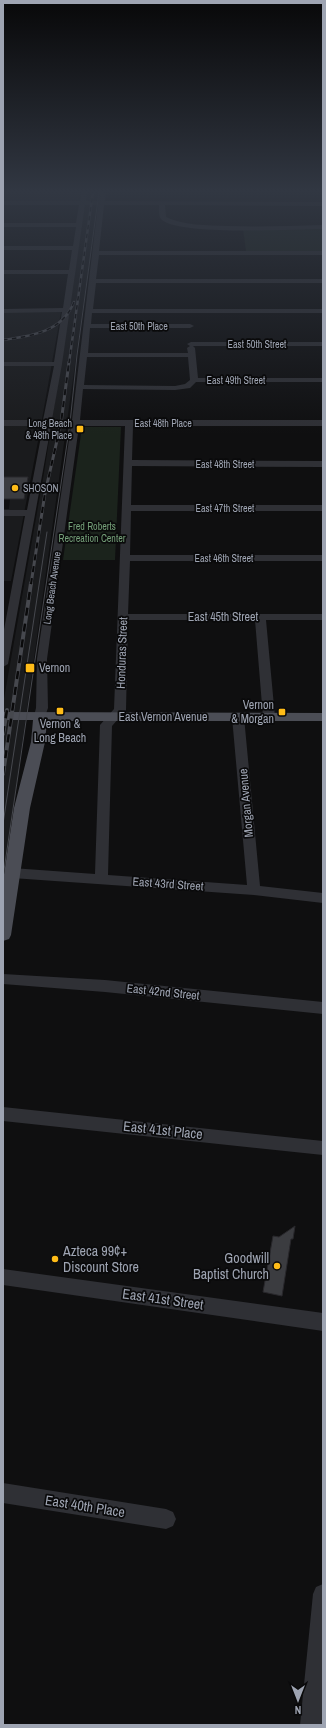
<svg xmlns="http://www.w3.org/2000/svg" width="326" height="1728" viewBox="0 0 326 1728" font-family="'Archivo Narrow',sans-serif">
<rect width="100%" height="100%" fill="#0f0f10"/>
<g fill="#1a1b1d">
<polygon points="3,192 57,192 80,193 79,201 3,201"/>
<polygon points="87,192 99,192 3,881 3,704 44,473"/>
<polygon points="3,312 61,312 39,436 11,581 3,581 3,509 9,509 10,499 3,499"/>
</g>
<g fill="#1b231c">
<polygon points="243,229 323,229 323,252 246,251"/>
<polygon points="82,427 121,427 115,560 63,560"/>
</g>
<g fill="#3b3c40" stroke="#29282c">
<polygon points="3,477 28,477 24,499 3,499"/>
<polygon points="295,1226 293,1239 291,1239 282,1296 263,1292 273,1236 279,1237"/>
</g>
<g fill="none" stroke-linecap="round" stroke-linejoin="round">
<g fill="#2f3035" fill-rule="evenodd">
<path d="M81 192H87L86 201H99L100 192H106L105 201 323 202V206L165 205 166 217C185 226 207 225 227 226 259 227 291 226 323 225V229C293 229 183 236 162 220 158 216 159 210 159 205H104L99 251H323V255H99L96 279H323V283H96L93 309H323V313H92L91 324H190L194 326 190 328H90L88 353H188L187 348 190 346 187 344 191 342H323V346H193L195 348 198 378H323V382H196L190 388 175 390 83 389 80 420H323V426H133L132 460 323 461V467L132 466 131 505H323V511H131L130 555H323V561H130L128 614H323V620H266L275 717 273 720H265L263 717 255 620H128L126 710 112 726 108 875 247 885 232 717 234 714H242L244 717 260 886 323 893V903L254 895 12 878 7 876 5 873 7 870 12 868 95 874 100 725 114 709 125 426H79L47 659 48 708 44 719H36L34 716 36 708 37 659 71 426H51L8 664 3 667V635L25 516H3V510H27L43 426H3V420H43L54 366H3V362H54L62 312 3 313V309L63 308 68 274H3V270H69L72 250H3V246H73L76 227H3V223H76L79 205H3V201H80ZM85 205H98L72 420H52L62 364ZM87 357H188L190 380 185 384 175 386 84 385Z"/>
<polygon points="3,974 105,980 323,1002 323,1014 105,992 3,984"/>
<polygon points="3,1107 323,1141 323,1155 3,1121"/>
<polygon points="3,1269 323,1313 323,1331 3,1285"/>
<polygon points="3,1483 166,1509 173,1512 176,1519 173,1526 166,1529 3,1503"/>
<polygon points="323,1584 322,1725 300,1725 313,1594 316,1587"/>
</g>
<polygon fill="#4b4d55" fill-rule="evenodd" points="3,712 323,713 323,721 47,721 45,742 30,808 11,935 9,939 3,941 3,881 14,808 31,742 33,720 3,720"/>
<g stroke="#46484e" stroke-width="1">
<polyline points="3,824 47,532"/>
<polyline points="3,877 70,423 77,355 99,192"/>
</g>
<defs>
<g id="rail-far2">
<path d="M3 340C32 336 62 332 74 302"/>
<polyline points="69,363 93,192"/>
</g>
<polyline id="rail-far1" points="31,584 45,493 61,423 69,362"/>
<g id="rail">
<polyline points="3,734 7,710"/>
<polyline points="3,774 31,583"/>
</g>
</defs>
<use href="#rail-far2" stroke="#46484e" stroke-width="2.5"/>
<use href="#rail-far1" stroke="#46484e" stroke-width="3"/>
<use href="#rail" stroke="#46484e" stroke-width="4"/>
<use href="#rail-far2" stroke="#0a0a0b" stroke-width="1.5" stroke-dasharray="4.5" stroke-linecap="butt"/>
<use href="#rail-far1" stroke="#0a0a0b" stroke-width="2" stroke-dasharray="6" stroke-linecap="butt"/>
<use href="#rail" stroke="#0a0a0b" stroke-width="2.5" stroke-dasharray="8" stroke-linecap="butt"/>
</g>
<linearGradient id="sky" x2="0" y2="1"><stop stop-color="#080809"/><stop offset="0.44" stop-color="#313742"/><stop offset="1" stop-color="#313742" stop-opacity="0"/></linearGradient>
<rect width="326" height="434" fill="url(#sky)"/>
<g fill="#ffbc18" stroke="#0a0a0b" stroke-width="1.5">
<rect x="76" y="425" width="8" height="8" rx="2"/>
<circle cx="15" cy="488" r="4"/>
<rect x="25" y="663" width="10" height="10" rx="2"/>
<rect x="56" y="707" width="8" height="8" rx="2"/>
<rect x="278" y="708" width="8" height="8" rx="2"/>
<circle cx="55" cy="1259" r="4"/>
<circle cx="277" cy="1266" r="4"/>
</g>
<g text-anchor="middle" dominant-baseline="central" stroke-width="3.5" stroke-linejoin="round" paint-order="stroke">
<g font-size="10" fill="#9ea4b2" stroke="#0a0a0b">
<text x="139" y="326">East 50th Place</text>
<text x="257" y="344">East 50th Street</text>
<text x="236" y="380">East 49th Street</text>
<text x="163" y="423">East 48th Place</text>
<text x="225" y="464">East 48th Street</text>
<text x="225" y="508">East 47th Street</text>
<text x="224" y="558">East 46th Street</text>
<text transform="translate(52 588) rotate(-82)">Long Beach Avenue</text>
</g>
<g font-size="10" fill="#9ea4b2" stroke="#0a0a0b" text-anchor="end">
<text x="72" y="423">Long Beach<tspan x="72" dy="12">&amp; 48th Place</tspan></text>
<text x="23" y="488" text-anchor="start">SHOSON</text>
</g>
<g font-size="10" fill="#749f78" stroke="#0a0a0b">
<text x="92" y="526">Fred Roberts<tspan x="92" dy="12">Recreation Center</tspan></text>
</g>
<g font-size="12" fill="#9ea4b2" stroke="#0a0a0b">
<text x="223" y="617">East 45th Street</text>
<text transform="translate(122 653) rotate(-88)">Honduras Street</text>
<text x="163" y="717">East Vernon Avenue</text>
<text transform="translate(246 803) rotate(-95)">Morgan Avenue</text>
<text transform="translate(168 884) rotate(4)">East 43rd Street</text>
<text transform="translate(163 992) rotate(6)">East 42nd Street</text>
</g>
<g font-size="12" fill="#9ea4b2" stroke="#0a0a0b" text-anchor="start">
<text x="39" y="668">Vernon</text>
<text x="274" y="705" text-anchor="end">Vernon<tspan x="274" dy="14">&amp; Morgan</tspan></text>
<text x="60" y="724" text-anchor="middle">Vernon &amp;<tspan x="60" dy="14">Long Beach</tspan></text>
</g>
<g font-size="14" fill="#9ea4b2" stroke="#0a0a0b">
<text transform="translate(163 1130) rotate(6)">East 41st Place</text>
<text transform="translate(163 1299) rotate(8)">East 41st Street</text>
<text transform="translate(85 1506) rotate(9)">East 40th Place</text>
</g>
<g font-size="14" fill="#9ea4b2" stroke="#0a0a0b" text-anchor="start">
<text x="63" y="1251">Azteca 99¢+<tspan x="63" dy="16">Discount Store</tspan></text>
<text x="269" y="1258" text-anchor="end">Goodwill<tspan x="269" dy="16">Baptist Church</tspan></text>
</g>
</g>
<rect width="326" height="1728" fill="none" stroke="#9ea4b2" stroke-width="8"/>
<g transform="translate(298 1700) rotate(180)" stroke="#0a0a0b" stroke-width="3" paint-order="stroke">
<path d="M0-3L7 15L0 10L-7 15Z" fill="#9ea4b2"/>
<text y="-6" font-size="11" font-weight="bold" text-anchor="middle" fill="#9ea4b2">N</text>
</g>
</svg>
